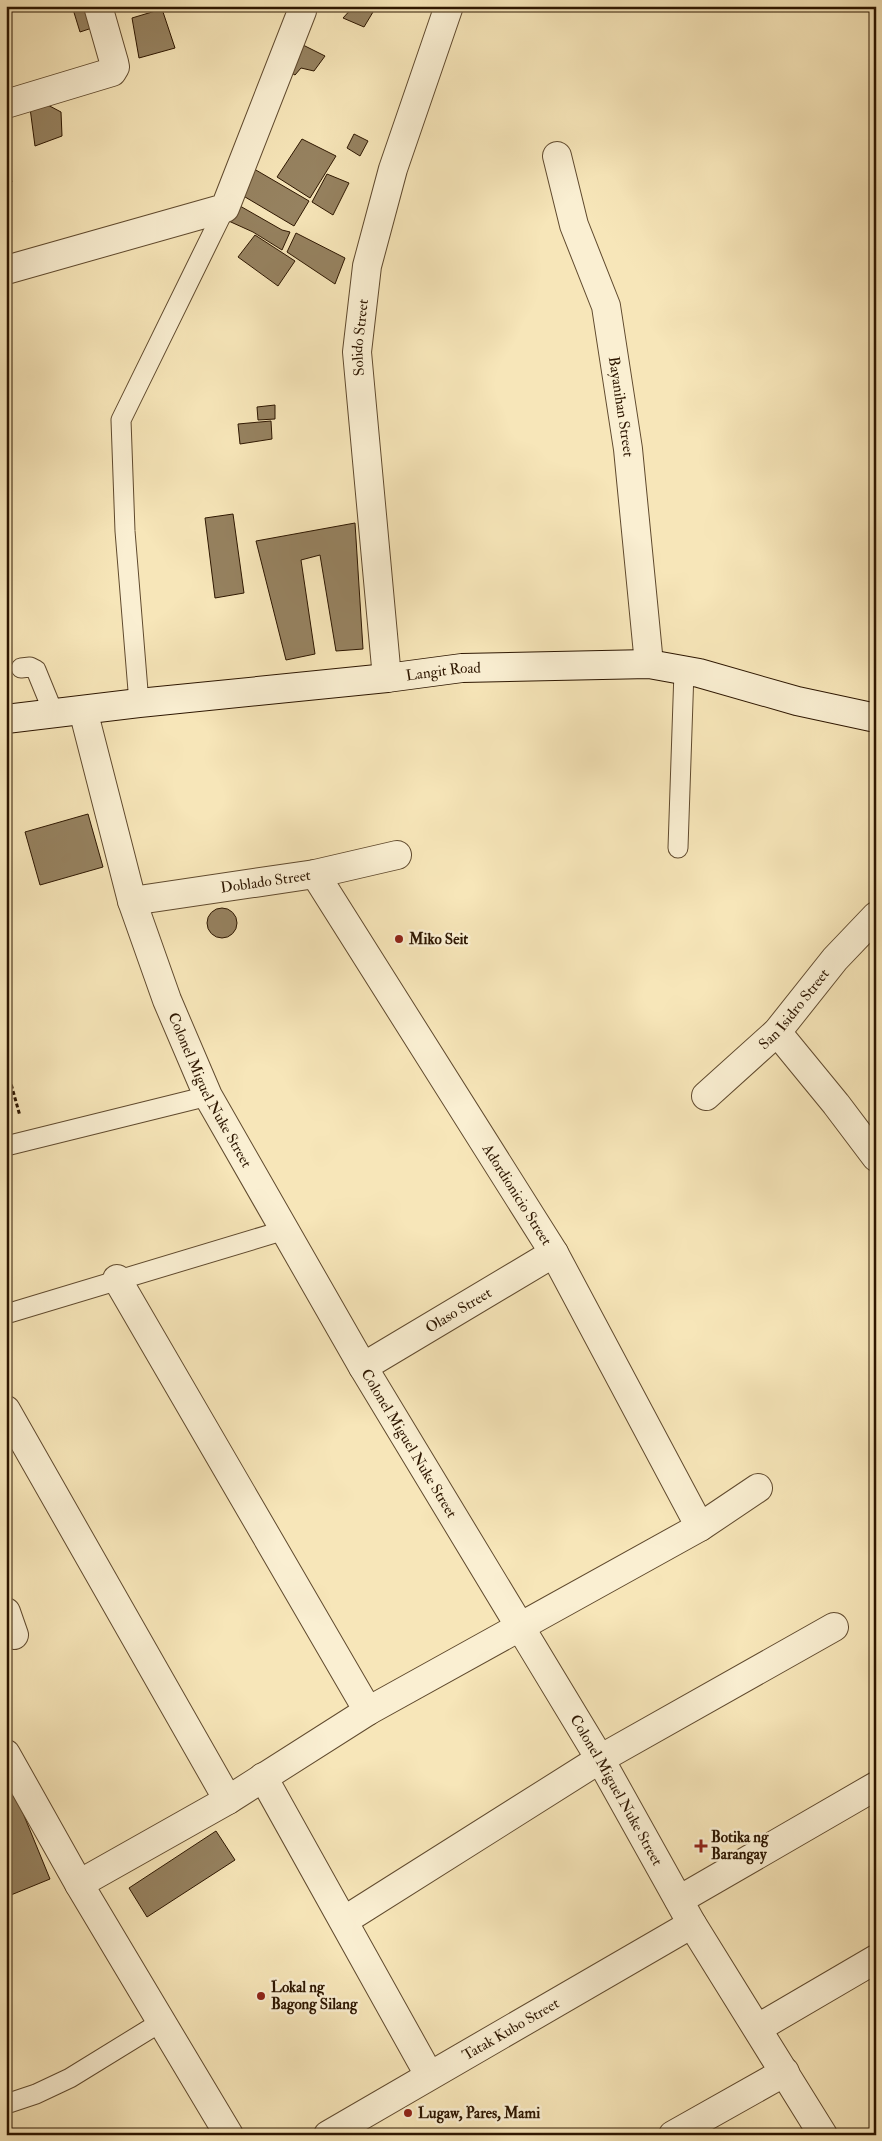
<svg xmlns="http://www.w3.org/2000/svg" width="882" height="2141" viewBox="0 0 882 2141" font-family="'IM FELL Double Pica',serif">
<rect width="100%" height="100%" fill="#f7e6b9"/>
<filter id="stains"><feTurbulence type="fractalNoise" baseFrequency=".004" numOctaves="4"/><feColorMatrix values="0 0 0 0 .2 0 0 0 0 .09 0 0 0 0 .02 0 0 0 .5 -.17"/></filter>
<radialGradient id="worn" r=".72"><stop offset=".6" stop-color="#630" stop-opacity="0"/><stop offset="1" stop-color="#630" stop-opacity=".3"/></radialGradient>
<g fill="#968260" stroke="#2d1600">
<polygon points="72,6 92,6 98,26 80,32"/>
<polygon points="354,6 376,7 364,27 343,18"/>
<polygon points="162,9 175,48 139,58 132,18"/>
<polygon points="299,43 325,56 314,71 301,68 295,75 283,68"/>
<polygon points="44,103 61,112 62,136 35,146 30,108"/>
<polygon points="354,134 368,141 360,156 347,148"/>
<polygon points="302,139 336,156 310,198 277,177"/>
<polygon points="6,159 12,182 6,184"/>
<polygon points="249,166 309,201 294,226 235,191"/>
<polygon points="327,174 349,183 333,215 312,202"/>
<polygon points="233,202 282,230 290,232 282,250 253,232 222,218"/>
<polygon points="296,233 345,258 335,284 287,252"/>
<polygon points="255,235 295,261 278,286 238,257"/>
<polygon points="275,405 275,419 258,420 257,407"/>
<polygon points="271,421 272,439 240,444 238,424"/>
<polygon points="233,514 244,593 215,598 205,518"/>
<polygon points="355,523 363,649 336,651 320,555 301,560 315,654 286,660 256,541"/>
<polygon points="88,814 103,867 40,885 25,832"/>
<circle cx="222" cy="923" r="15"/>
<polygon points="9,1779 50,1879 6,1897 6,1780"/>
<polygon points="216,1831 235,1860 147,1917 129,1888"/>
</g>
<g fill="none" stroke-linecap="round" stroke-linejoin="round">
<defs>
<g id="service">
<polyline points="21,668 30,667 36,670 54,714"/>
<polyline points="139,703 125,531 121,420 225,208"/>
<polyline points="678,848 684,671"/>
<polyline points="6,1146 208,1096"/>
<polyline points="6,1314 285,1230"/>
<polyline points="6,2104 36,2094 70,2078 161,2022"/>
</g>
<g id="minor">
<polyline points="6,104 112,72 115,67 114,62 98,6"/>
<path id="s1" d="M557 156 574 225 606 306 628 449 649 664"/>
<polyline points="6,270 225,208 302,11"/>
<path id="s2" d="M387 678 357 352 367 266 393 169 449 6"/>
<path id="s3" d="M315 874 554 1253 700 1527"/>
<path id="s4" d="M132 901 315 874 397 855"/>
<polyline points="777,1032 836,1104 876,1157"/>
<path id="s5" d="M706 1096 777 1032 835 959 876 916"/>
<polyline points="117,1279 368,1711"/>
<path id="s6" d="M363 1367 554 1253"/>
<polyline points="6,1410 228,1800"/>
<polyline points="6,1612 14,1635"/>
<polyline points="6,1754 79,1884 229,2135"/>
<polyline points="263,1777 429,2075"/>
<polyline points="79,1884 228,1800 368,1711 700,1527 758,1488"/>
<polyline points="679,1900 876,1786"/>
<polyline points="345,1920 600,1759 834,1627"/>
<polyline points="758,2028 876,1959"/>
<polyline points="673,2135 785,2072"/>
</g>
<g id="tertiary">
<path id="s7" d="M83 710 132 901 167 1000 208 1096 363 1367 600 1759 692 1924 823 2135"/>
<path id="s8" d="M328 2135 692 1924"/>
</g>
<g id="secondary">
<path id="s9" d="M6 719 139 703 387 678 462 668 649 664 699 673 797 701 876 718"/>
</g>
</defs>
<use href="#service" stroke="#604a2e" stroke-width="21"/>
<use href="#minor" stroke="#604a2e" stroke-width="30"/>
<use href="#tertiary" stroke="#604a2e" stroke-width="30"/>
<use href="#secondary" stroke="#2d1600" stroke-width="30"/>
<polyline stroke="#2d1600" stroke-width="3" stroke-dasharray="4 2.5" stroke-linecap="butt" points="6,1066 20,1116"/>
<use href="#service" stroke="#faefd2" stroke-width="19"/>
<use href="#minor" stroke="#faefd2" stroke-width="28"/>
<use href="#tertiary" stroke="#faefd2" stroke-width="28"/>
<use href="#secondary" stroke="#faefd2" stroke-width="28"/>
</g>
<g fill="#8f2418" stroke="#faefd2" stroke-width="2">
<circle cx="399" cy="939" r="5"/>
<path d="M698.5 1838.5h5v5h5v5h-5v5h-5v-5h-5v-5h5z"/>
<circle cx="261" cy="1996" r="5"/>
<circle cx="408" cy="2113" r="5"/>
</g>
<g text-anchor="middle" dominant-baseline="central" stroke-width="5" stroke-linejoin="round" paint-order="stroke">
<g font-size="15" fill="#2d1600" stroke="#faefd2">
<text stroke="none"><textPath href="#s2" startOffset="342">Solido Street</textPath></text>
<text stroke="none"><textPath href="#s1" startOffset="260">Bayanihan Street</textPath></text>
<text stroke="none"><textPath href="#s9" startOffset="440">Langit Road</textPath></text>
<text stroke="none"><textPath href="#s4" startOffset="135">Doblado Street</textPath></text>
<text stroke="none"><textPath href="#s5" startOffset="124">San Isidro Street</textPath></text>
<text stroke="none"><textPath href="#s7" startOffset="402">Colonel Miguel Nuke Street</textPath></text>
<text stroke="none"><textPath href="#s3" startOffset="379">Adordionicio Street</textPath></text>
<text stroke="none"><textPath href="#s6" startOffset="111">Olaso Street</textPath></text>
<text stroke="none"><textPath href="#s7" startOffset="808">Colonel Miguel Nuke Street</textPath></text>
<text stroke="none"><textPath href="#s7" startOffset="1212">Colonel Miguel Nuke Street</textPath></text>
<text stroke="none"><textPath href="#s8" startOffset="211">Tatak Kubo Street</textPath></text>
</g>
<g font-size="15" font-weight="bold" fill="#2d1600" stroke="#faefd2" text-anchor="start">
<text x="409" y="939">Miko Seit</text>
<text x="711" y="1837">Botika ng<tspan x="711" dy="17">Barangay</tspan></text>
<text x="271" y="1987">Lokal ng<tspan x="271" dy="17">Bagong Silang</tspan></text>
<text x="418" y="2113">Lugaw, Pares, Mami</text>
</g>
</g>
<rect width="882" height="2141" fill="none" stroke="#f7e6b9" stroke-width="25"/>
<rect x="8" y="8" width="867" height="2126" fill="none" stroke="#2d1600" stroke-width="2.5"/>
<rect x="12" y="12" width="857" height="2116" fill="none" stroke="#2d1600"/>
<rect width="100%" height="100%" filter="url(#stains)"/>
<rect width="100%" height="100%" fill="url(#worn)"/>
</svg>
